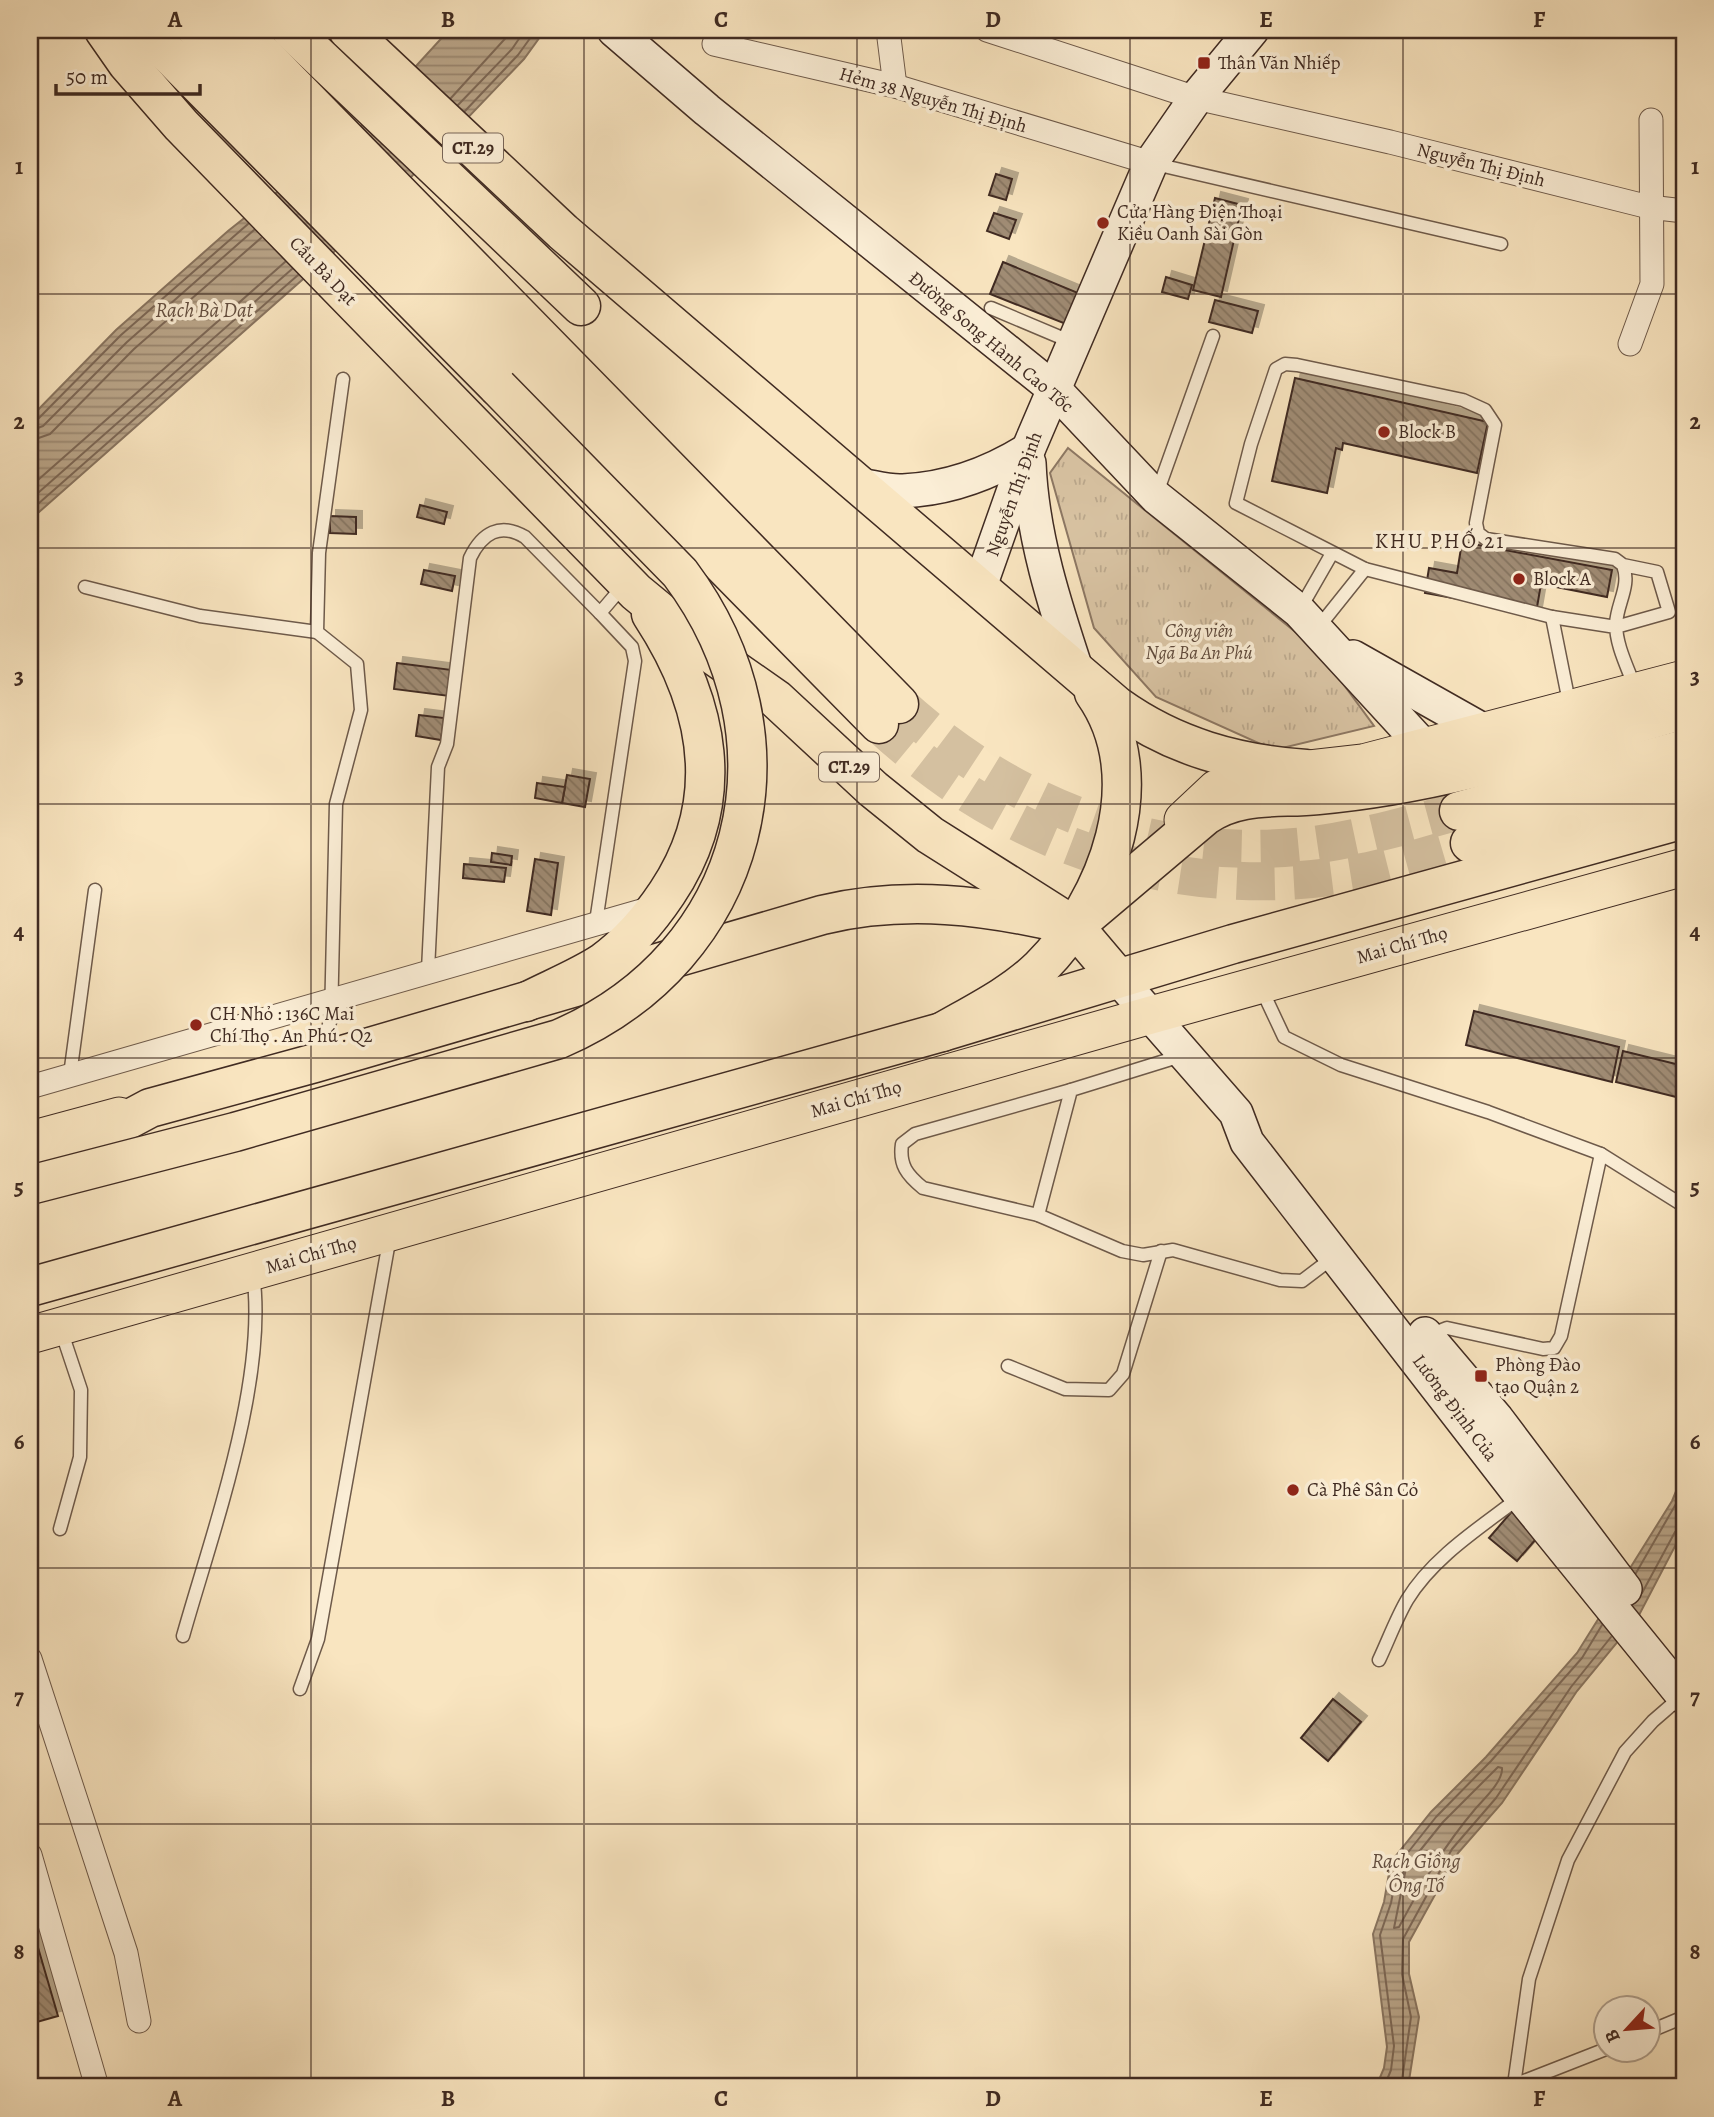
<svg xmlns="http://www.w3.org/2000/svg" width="1714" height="2117" viewBox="0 0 1714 2117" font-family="Alegreya,serif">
<defs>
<pattern id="park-tufts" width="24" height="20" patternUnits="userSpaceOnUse" patternTransform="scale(1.75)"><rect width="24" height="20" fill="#dac5a5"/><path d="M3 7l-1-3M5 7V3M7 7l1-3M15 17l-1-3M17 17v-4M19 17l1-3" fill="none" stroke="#bca98e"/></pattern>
<pattern id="water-rules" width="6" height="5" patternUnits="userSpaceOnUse" patternTransform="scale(1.75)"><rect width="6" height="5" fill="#baa68a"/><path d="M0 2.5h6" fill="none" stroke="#998770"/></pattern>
<pattern id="building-back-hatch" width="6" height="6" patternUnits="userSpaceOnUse" patternTransform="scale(1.75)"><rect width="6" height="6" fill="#a08c74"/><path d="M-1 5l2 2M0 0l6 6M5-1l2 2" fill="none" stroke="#84735f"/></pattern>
<filter id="shadow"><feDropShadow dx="6" dy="-6" stdDeviation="0" flood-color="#0004"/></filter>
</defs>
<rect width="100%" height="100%" fill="#f9e5c0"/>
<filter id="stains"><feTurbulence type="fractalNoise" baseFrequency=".00286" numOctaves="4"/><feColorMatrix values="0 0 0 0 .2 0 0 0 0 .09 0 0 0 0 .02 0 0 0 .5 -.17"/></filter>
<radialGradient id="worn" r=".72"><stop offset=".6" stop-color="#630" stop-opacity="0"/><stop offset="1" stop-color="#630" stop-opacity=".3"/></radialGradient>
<polygon fill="url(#park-tufts)" stroke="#8d7864" stroke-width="2" points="1068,448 1319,651 1374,726 1274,750 1156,697 1094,628 1050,473"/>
<g fill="url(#water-rules)" stroke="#897560" stroke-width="2">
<polygon points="449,30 545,30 524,59 369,221 30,520 30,418 116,330 228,231 363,124"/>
<polygon points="1684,1472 1684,1529 1638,1617 1577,1691 1502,1803 1458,1853 1409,1942 1409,1974 1419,2017 1408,2087 1376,2087 1384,2068 1387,2047 1373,1934 1384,1902 1391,1862 1431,1812 1486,1757 1577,1653 1672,1501"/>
</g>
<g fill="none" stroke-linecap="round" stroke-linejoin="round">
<g stroke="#7d6856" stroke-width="2">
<polyline points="451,98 513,30"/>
<polyline points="458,105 512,49 525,30"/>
<polyline points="465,111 518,55 536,30"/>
<polyline points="30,422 37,420 121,335 248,224"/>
<polyline points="30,431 43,426 127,342 254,230"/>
<polyline points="30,441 50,434 134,349 261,238"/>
<polyline points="30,487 285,262"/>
<polyline points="30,500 292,269"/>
<polyline points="30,511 298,275"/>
<polyline points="1636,1573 1684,1490"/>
<polyline points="1642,1593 1675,1532 1684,1528"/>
<path d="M1498 1767 1502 1768C1503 1781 1485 1798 1476 1808 1443 1847 1423 1882 1399 1927L1394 1928 1406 1868 1443 1822Z"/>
<polyline points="1384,2087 1391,2070 1394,2046 1380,1935 1391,1903 1398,1865 1436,1817 1491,1761 1582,1658 1602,1625"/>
<polyline points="1401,2087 1411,2017 1402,1974 1403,1939 1452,1849 1496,1798 1571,1687 1611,1637"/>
</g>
</g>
<g fill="url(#building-back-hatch)" stroke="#402b22" stroke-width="2" filter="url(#shadow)">
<polygon points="996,174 1012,179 1006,200 989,195"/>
<polygon points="1215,198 1242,205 1221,297 1193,290"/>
<polygon points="994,213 1016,220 1009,239 987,231"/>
<polygon points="1003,262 1078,293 1066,324 990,294"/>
<polygon points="1166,277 1192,285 1188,299 1162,292"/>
<polygon points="1215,300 1258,311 1252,333 1209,322"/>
<polygon points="1295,378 1488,422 1477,473 1343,443 1342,450 1336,448 1327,493 1272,481"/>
<polygon points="420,505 447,512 444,524 417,517"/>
<polygon points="330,516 356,517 356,534 330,533"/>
<polygon points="1462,542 1612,570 1607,597 1541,584 1536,613 1425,593 1429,568 1457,573"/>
<polygon points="424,570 455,576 452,591 421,584"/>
<polygon points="397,663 452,670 449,696 394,689"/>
<polygon points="419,715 444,718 441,740 416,736"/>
<polygon points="567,775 590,779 585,807 562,803"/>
<polygon points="537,783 565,787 562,803 535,798"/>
<polygon points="492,853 512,856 511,865 491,862"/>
<polygon points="535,859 558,863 551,915 527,911"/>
<polygon points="464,864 506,868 504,882 463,878"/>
<polygon points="1474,1011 1619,1047 1612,1082 1466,1045"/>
<polygon points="1623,1051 1684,1066 1684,1099 1616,1082"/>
<polygon points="1514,1509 1542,1532 1517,1561 1489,1538"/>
<polygon points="1333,1699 1361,1722 1328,1761 1301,1738"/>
<polygon points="30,1920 58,2016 30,2024"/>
</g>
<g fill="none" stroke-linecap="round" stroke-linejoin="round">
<g stroke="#d4c0a0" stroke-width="38" stroke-dasharray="38 19" stroke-linecap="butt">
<path d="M899 704C1012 807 1159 865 1314 845 1364 838 1411 824 1459 811"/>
<path d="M879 724C1009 845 1173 903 1352 874 1392 867 1431 854 1470 843"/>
</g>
<defs>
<g id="service">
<polyline points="1155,164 1501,244"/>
<polyline points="991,308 1074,343"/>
<polyline points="1157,493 1213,336"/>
<path d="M1623 565 1657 572 1669 612 1616 627 1552 617 1365 569 1236 503 1251 444 1276 369 1285 364 1297 365 1463 400 1485 410 1495 425 1476 523 1478 533 1486 539 1615 559 1623 565C1631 586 1617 603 1616 624 1616 646 1628 668 1635 688"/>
<polyline points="85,587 200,616 317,632"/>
<polyline points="1300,609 1331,555"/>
<polyline points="1552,617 1570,707"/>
<polyline points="1317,629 1365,569"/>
<polyline points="596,922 635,661 632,647 600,613"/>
<path d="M428 970 438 767 447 744 470 558C482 533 500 522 525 537L600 613 623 586"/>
<polyline points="1261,988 1284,1037 1341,1065 1488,1112 1601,1154 1684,1206"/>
<polyline points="318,1057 331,1019 336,804 361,710 357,664 317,632 319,553 343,379"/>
<polyline points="70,1075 95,890"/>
<path d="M1071 1090 915 1134 902 1144C899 1165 907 1175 923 1188L1038 1215 1122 1251 1143 1255 1173 1250 1280 1280 1302 1281 1335 1256"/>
<polyline points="1038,1215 1071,1090 1184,1055"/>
<polyline points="1429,1335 1447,1328 1543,1349 1554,1348 1561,1336 1601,1154"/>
<polyline points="1008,1366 1065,1389 1109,1390 1123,1374 1161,1251"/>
<polyline points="60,1529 80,1457 81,1390 61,1330"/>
<path d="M183 1636C212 1533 268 1380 253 1274"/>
<path d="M1379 1660C1388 1641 1396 1619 1407 1600 1433 1557 1481 1527 1520 1497"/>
<polyline points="300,1689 318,1639 390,1236"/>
<polyline points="1648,2032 1684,2017"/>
<polyline points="1606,2049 1514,2085 1529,1979 1568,1860 1625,1752 1653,1721 1683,1695"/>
</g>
<g id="minor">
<polyline points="888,30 895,86"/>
<polyline points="987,30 1196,98 1390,142 1649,207 1684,211"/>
<polyline points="714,44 895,86 1151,163"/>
<polyline points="1630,344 1652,284 1651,120"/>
<polyline points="30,1087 655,907"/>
<polyline points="30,1659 126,1953 139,2021"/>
<polyline points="30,1855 97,2087"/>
</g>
<g id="secondary">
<polyline points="614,30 707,110 1054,389 1156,497 1299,611 1425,748"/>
<path d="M1029 463C1032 536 1055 606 1078 675"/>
<path d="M859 485C873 487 889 492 903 491 948 489 991 473 1028 450"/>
<polyline points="979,589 1028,450 1151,163 1196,98 1252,30"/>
<polyline points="1353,657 1486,732"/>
<polyline points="1118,978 1236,1113 1247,1142 1521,1496 1684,1697"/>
<polyline points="1425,1334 1497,1419 1625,1589"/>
</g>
<g id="primary">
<polyline points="1183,820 1216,789 1246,776 1363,763 1684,679"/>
<polyline points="30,1140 119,1116"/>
<polyline points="30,1335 1151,1015 1684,867"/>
</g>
<g id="trunk">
<path d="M1076 925 1205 816C1239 792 1278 799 1318 795 1444 784 1563 744 1684 710"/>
<polyline points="1074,926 1118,978"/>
<path d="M30 1172 150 1108 315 1063 822 915C906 895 986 905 1069 925"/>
<polyline points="30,1287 942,1032 1233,944 1684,819"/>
</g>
<g id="motorway">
<polyline points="104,30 127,63 181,125 636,592 710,653 776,699 873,789 930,835 1074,926"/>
<polyline points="145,30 498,387"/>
<polyline points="197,30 879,724"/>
<polyline points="239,30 899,704"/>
<polyline points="291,30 581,306"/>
<path d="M348 30 563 232 1117 706C1174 747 1237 764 1306 769"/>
<polyline points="1459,811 1684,749"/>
<polyline points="1470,843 1684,781"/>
<path d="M526 1002C551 989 579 978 602 963 628 944 649 920 667 893 729 800 710 704 651 614"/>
<path d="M942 1032C975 1013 1012 995 1040 968 1108 900 1154 778 1094 693"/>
</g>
</defs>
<use href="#service" stroke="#6e5a4a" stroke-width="15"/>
<use href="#minor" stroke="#6e5a4a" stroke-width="25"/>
<use href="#secondary" stroke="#402b22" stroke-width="36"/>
<use href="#primary" stroke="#402b22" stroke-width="39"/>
<use href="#trunk" stroke="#402b22" stroke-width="41"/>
<use href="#motorway" stroke="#402b22" stroke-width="41"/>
<use href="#service" stroke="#fbeed6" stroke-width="12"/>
<use href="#minor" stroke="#fbeed6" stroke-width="23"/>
<use href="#secondary" stroke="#fbeed6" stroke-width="33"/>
<use href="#primary" stroke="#f9e5c0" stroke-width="37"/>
<use href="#trunk" stroke="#f9e5c0" stroke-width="38"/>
<use href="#motorway" stroke="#f9e5c0" stroke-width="38"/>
<defs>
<path id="motorway-bridge" d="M30 1185 235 1132 559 1039C751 956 805 740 680 573L498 387"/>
</defs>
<use href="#motorway-bridge" stroke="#402b22" stroke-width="41" stroke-linecap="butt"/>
<use href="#motorway-bridge" stroke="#f9e5c0" stroke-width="38"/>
</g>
<path fill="none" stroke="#402b22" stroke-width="2" stroke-opacity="0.55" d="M311 30V2087M584 30V2087M857 30V2087M1130 30V2087M1403 30V2087M30 294H1684M30 548H1684M30 804H1684M30 1058H1684M30 1314H1684M30 1568H1684M30 1824H1684"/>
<g fill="#8f2418" stroke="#fbeed6" stroke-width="2.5">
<rect x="1197" y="56" width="14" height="14" rx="3.5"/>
<circle cx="1103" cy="223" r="7"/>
<circle cx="1384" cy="432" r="7"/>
<circle cx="1519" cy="579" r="7"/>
<circle cx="196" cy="1025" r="7"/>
<rect x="1474" y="1369" width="14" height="14" rx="3.5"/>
<circle cx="1293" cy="1490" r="7"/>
</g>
<g text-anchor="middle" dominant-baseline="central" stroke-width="7" stroke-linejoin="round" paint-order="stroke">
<g fill="#fbeed6" stroke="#786658" stroke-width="2">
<rect x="443" y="133.5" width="60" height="29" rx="5"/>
<rect x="819" y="752.5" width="60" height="29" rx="5"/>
</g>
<g font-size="18" font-weight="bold" fill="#402b22">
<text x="473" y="148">CT.29</text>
<text x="849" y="767">CT.29</text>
</g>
<g font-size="19" fill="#402b22" stroke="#fbeed6" text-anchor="start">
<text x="1218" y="63">Thân Văn Nhiếp</text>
<text x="1117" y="212">Cửa Hàng Điện Thoại<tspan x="1117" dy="22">Kiều Oanh Sài Gòn</tspan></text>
<text x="1398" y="432">Block B</text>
<text x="1533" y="579">Block A</text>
<text x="210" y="1014">CH Nhỏ : 136C Mai<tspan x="210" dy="22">Chí Thọ . An Phú . Q2</tspan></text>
<text x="1495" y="1365">Phòng Đào<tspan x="1495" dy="22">tạo Quận 2</tspan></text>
<text x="1307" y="1490">Cà Phê Sân Cỏ</text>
</g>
<g font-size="19" fill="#402b22" stroke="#fbeed6">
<text transform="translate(933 100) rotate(16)">Hẻm 38 Nguyễn Thị Định</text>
<text transform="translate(1481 165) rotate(14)">Nguyễn Thị Định</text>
<text transform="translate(323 271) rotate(46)">Cầu Bà Dạt</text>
<text transform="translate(991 342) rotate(40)">Đường Song Hành Cao Tốc</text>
<text transform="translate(1014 494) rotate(-70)">Nguyễn Thị Định</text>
<text transform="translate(1402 945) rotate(-16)">Mai Chí Thọ</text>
<text transform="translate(856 1099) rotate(-16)">Mai Chí Thọ</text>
<text transform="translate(311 1255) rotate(-16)">Mai Chí Thọ</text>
<text transform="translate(1455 1408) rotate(53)">Lương Định Của</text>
</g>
<g font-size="19" font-style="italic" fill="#5f4a3c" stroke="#fbeed6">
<text x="1199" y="631">Công viên<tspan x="1199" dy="22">Ngã Ba An Phú</tspan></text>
</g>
<g font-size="21" font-style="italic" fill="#655041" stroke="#fbeed6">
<text x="204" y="310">Rạch Bà Dạt</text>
<text x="1416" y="1861">Rạch Giồng<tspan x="1416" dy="24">Ông Tố</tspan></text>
</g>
<g font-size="21" letter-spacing="2" fill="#402b22" stroke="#fbeed6">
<text x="1440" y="541">KHU PHỐ 21</text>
</g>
</g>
<rect width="1714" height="2117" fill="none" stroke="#f9e5c0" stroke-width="77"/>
<g transform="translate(1627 2029) rotate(244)"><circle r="33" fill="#fbeed6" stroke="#b0a08e" stroke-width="2"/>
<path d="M0-5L12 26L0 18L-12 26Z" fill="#8f2418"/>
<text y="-10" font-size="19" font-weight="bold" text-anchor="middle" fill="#402b22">B</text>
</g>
<path d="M56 84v10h144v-10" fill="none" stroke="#402b22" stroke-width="3.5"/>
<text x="66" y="84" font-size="21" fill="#402b22" stroke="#fbeed6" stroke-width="5" paint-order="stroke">50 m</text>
<rect x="38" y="38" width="1638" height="2040" fill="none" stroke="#402b22" stroke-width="2.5"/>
<g font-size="23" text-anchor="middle" font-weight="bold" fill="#402b22">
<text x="175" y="27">A</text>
<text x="448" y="27">B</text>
<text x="721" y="27">C</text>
<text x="993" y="27">D</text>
<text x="1266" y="27">E</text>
<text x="1539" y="27">F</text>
<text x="19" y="174">1</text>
<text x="1695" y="174">1</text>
<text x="19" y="429">2</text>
<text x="1695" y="429">2</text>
<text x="19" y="684">3</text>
<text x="1695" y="684">3</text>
<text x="19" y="939">4</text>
<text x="1695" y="939">4</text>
<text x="19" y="1194">5</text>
<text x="1695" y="1194">5</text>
<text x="19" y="1449">6</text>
<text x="1695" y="1449">6</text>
<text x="19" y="1704">7</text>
<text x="1695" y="1704">7</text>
<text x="19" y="1959">8</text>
<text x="1695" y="1959">8</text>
<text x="175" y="2106">A</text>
<text x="448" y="2106">B</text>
<text x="721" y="2106">C</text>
<text x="993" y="2106">D</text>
<text x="1266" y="2106">E</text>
<text x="1539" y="2106">F</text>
</g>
<rect width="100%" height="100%" filter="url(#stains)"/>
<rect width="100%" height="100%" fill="url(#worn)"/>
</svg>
